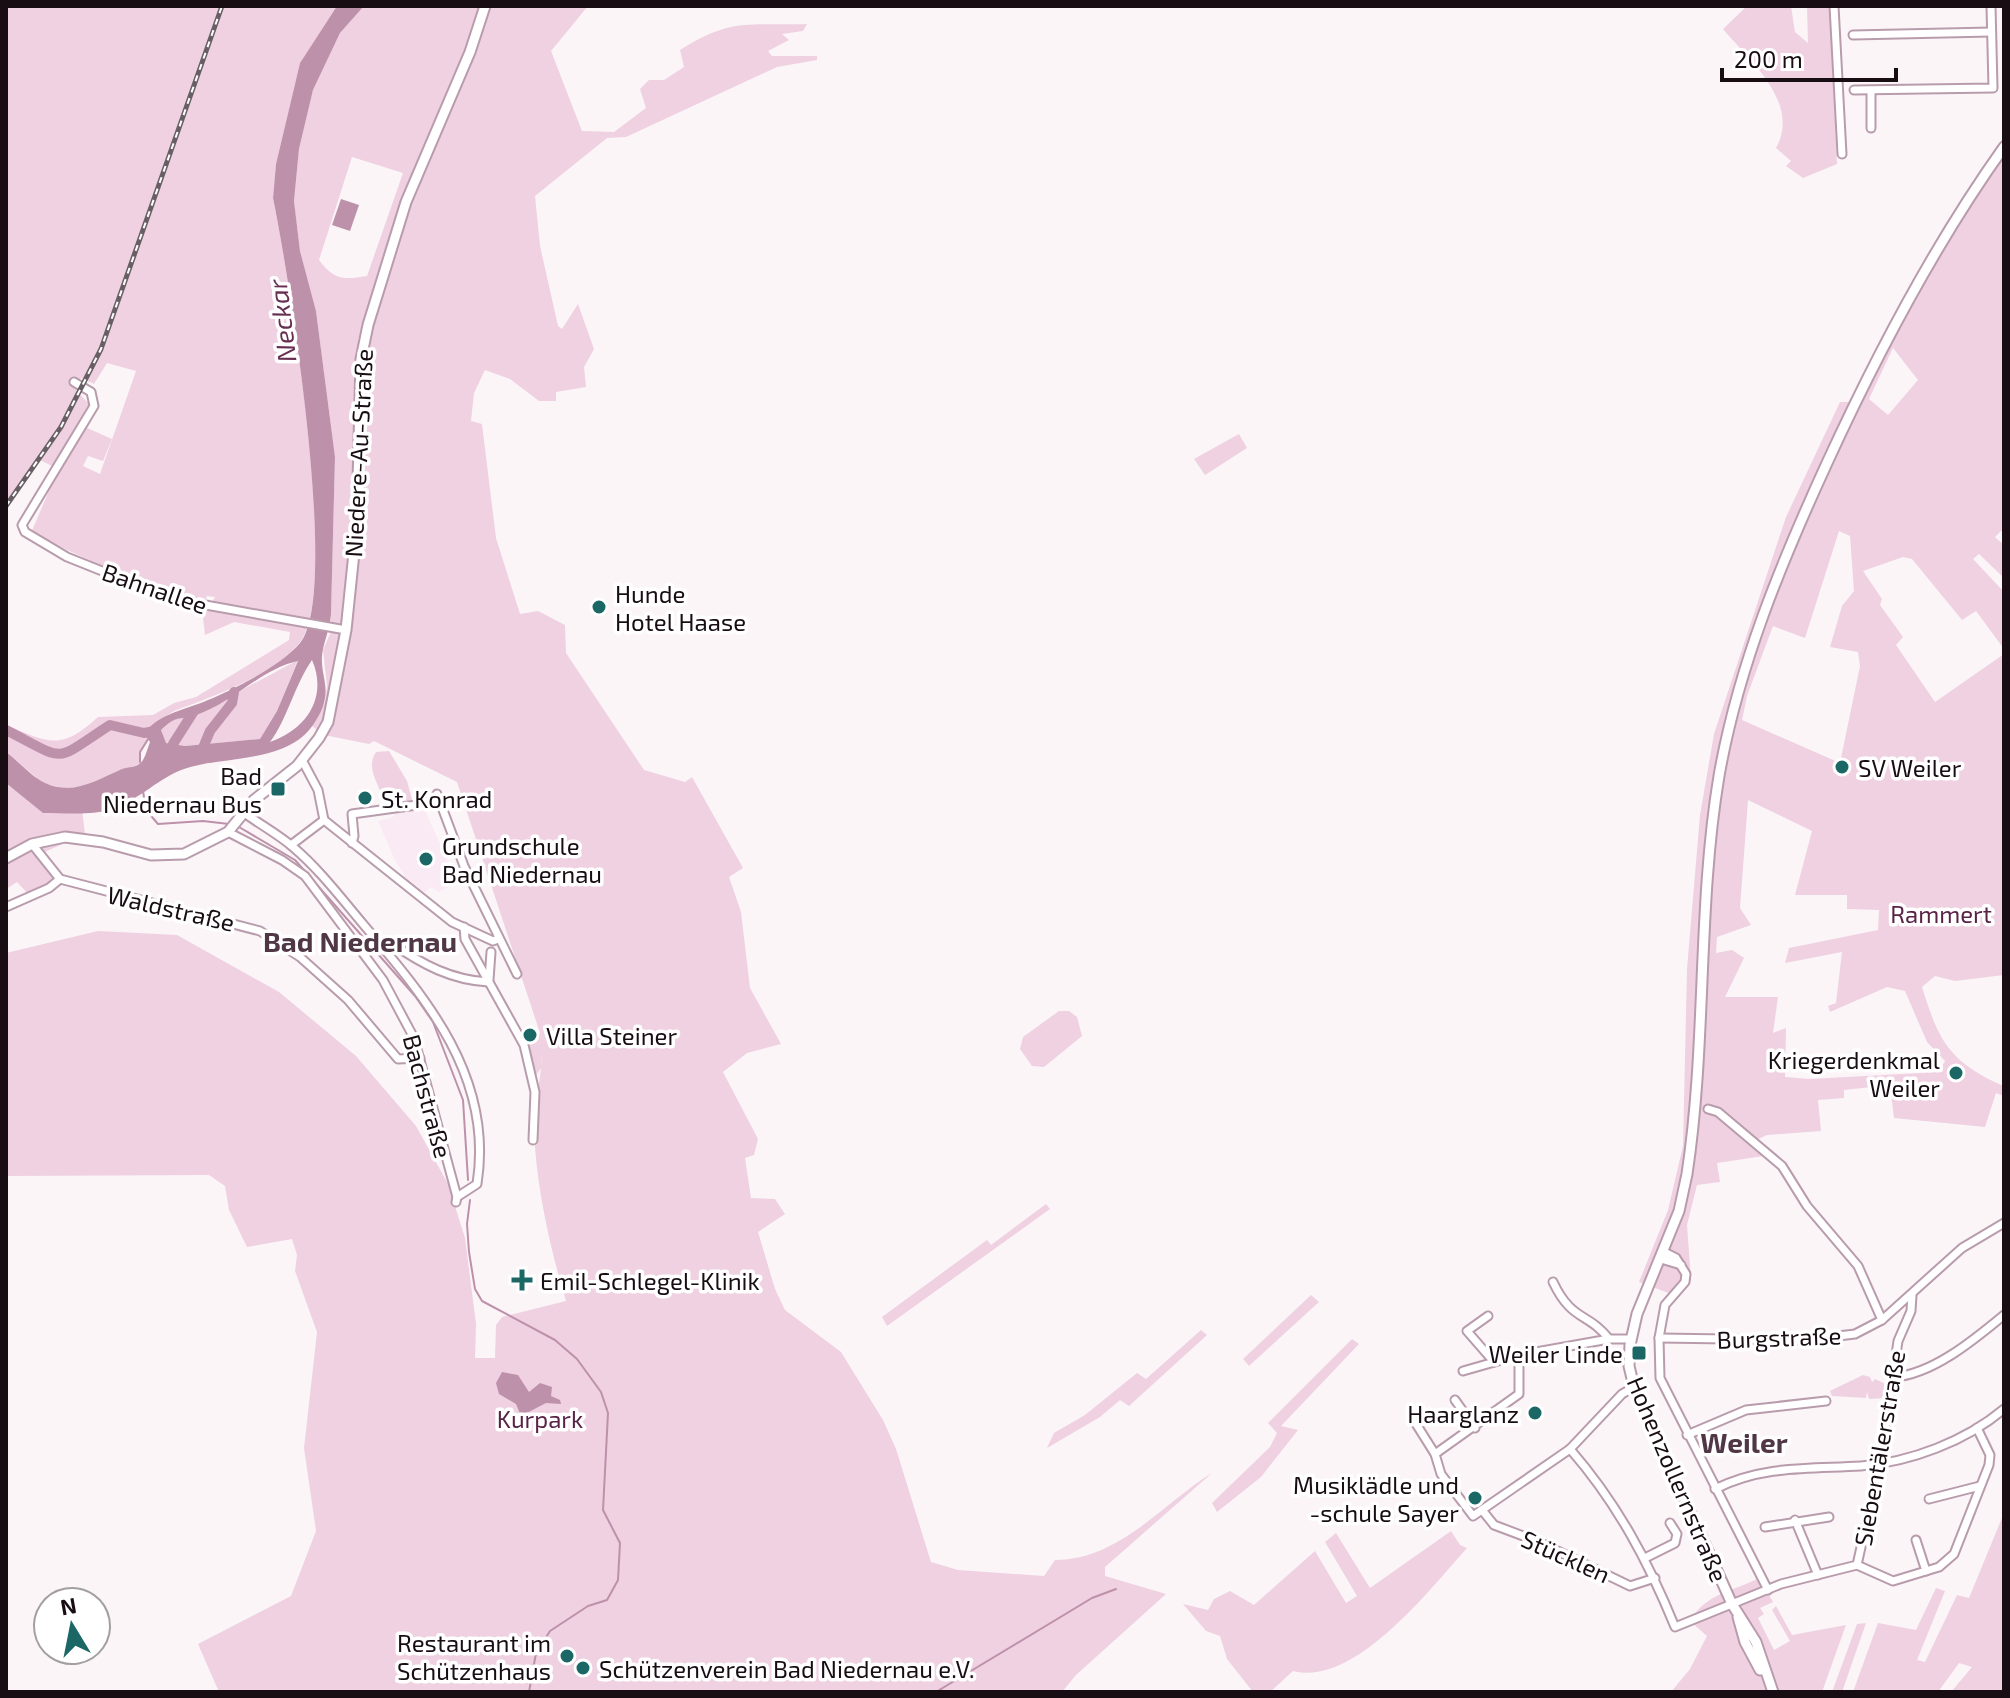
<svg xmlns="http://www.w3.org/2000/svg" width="2010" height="1698" viewBox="0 0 2010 1698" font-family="'Exo 2',sans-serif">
<rect width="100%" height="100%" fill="#fbf5f8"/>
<polygon fill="#faeaf3" points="423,806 453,873 450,886 439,892 431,887 424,893 410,884 395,860 378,821 393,817 398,809"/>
<g fill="#efd1e1" fill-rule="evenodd">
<path d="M6 6H337L300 63 276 164 273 198C288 271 341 590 300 642 277 673 215 696 179 709 167 713 155 726 145 734L149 736 140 752V764L88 786 61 788 43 783 6 752V725C49 743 61 751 98 717L153 715 174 703 196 697 289 640 290 632 234 622 205 635 203 618 215 597 207 596 205 601 125 572 123 576 31 533 54 479 85 427 112 439 103 461 88 456 83 466 100 474 136 371 107 363 94 384 81 378 76 390 89 404 52 466 38 459 6 502Z"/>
<path d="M364 6H588L551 51 582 131 614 132 646 108 640 89 649 80H664L684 67 680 50C732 17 749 26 807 24L803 31 782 34 789 40 768 51 772 56H817V60L777 67 626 137 607 138 535 196 540 246 558 326 562 329 578 304 594 349 584 367 586 387 556 392V401H539L510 379 485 370 474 393 471 421 482 424 496 538 520 614 538 611 565 625 566 653 644 770 685 782 692 777 743 868 729 877 741 912 750 988 781 1044 747 1053 723 1072 758 1139 754 1155 745 1158 751 1198 775 1199 785 1214 758 1232 775 1289 785 1310 841 1352 883 1420 896 1449 931 1562 958 1570 1044 1576 1055 1560C1119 1560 1162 1504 1212 1473L1105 1567V1576L1166 1594 1076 1675 1062 1692H219L198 1644 291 1596 316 1531 304 1448 317 1332 295 1271 297 1255 292 1239 247 1247 229 1210 225 1186 209 1175 6 1176V953L98 931 177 935 279 992 356 1056 416 1126 448 1184 465 1238 476 1324 475 1358H495L496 1325 502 1317 566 1301C550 1248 535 1181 534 1126 533 1102 543 1078 541 1053V1068L535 1077 527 1044 540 1033 457 782 374 741 369 744 324 735 312 726 325 702 327 686 323 650 330 634 331 614 335 457 316 311 300 251 294 201 299 149 313 90 340 33ZM352 157 403 173 367 276C343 280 334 280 319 260Z"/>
<path d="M1747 6H1791L1795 32 1808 43 1807 6H1830L1837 164 1803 178 1786 166 1791 161 1776 148C1801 103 1750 61 1723 29Z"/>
<path d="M2004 136V528L1995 537 2004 545V578L1979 554 1973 559 2004 592V649L1976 611 1962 620 1912 559 1903 557 1863 571 1882 599 1880 605 1903 637 1896 645 1935 702 2004 654V975L1955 981 1935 976 1922 987C1939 1042 1949 1061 2003 1086L2004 1096 1996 1093 1985 1127 1894 1118 1890 1085 1844 1090V1098L1818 1100 1821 1131 1767 1135 1754 1141 1770 1155 1717 1163 1720 1182 1697 1185 1687 1225 1691 1280 1679 1297 1639 1282 1668 1210 1683 1146 1687 969 1700 815 1714 734 1786 517 1840 402H1849L1937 240ZM1893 348 1918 380 1888 415 1869 399ZM1839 531 1850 536 1854 591 1842 606 1830 647 1858 652 1860 666 1840 763 1742 720 1747 696 1773 626 1805 638ZM1748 800 1812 831 1795 895H1847V909L1879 910 1878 930 1789 948 1785 963 1842 952 1836 1003 1828 1006 1830 1012 1887 987 1905 991 1927 1042 1945 1061 1939 1072 1810 1079 1785 1077 1786 1028 1773 1033 1778 997H1725L1744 958 1732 950 1716 953 1717 937 1751 925 1740 908Z"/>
<polygon points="1239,434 1247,448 1205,475 1194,459"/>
<polygon points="298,660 277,711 260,739 185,746 165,743 161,730 171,719 191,717"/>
<path d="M389 751 407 781 413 803 385 806C382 787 364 770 376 752Z"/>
<polygon points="6,783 22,795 82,810 85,834 38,855 60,879 30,896 17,882 6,889"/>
<polygon points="1059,1011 1069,1011 1077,1017 1082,1036 1044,1067 1032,1066 1020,1049 1023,1037"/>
<polygon points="1046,1204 1050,1209 887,1326 882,1317 987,1240 991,1245"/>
<polygon points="1311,1295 1319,1302 1249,1366 1243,1359"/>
<polygon points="1201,1330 1207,1335 1129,1406 1120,1400 1100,1417 1047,1448 1054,1433 1085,1415 1137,1373 1146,1379"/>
<polygon points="1352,1339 1359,1344 1281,1426 1298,1430 1261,1477 1217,1512 1212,1503 1270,1447 1277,1433 1268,1423"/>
<polygon points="1863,1375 1870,1377 1872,1382 1875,1379 1886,1384 1885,1398 1869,1399 1867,1392 1866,1398 1832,1396 1830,1391"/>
<polygon points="2004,1513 2004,1692 1951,1692 1972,1667 1959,1663 1938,1692 1853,1692 1878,1623 1916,1630 1936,1588 1945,1591 1917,1660 1925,1662 1957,1595 1969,1598"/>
<path d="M1451 1531 1460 1545 1467 1548C1430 1589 1355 1687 1293 1671L1270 1692H1253L1227 1659 1220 1636 1206 1631 1183 1604 1208 1610 1214 1599 1230 1591 1254 1605 1315 1551 1346 1603 1357 1596 1325 1542 1336 1533 1370 1588Z"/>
<path d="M1759 1578 1773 1602 1760 1608 1764 1614 1758 1618 1774 1650 1790 1641 1772 1610 1776 1606 1792 1635 1846 1625 1822 1692H1671L1690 1669 1707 1636 1690 1621C1706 1593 1732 1592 1759 1578Z"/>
<polygon points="1866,1623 1842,1692 1832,1692 1857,1624"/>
</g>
<g fill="#be91ab" fill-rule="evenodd">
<path d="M337 6H364L340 33 313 90 299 149 294 201 300 251 316 311 335 457 331 614C330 627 326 636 323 649 317 678 338 689 313 725 286 764 224 755 184 769 159 778 141 798 115 808 95 816 65 813 43 813L6 783V752C18 761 32 777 45 783 73 796 97 780 122 769 130 766 137 769 143 760 146 755 148 747 150 742L144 733C162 712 183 711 208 700 235 689 282 665 300 643 341 593 288 270 273 198L276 164 300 63ZM312 660C328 697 307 729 270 742 288 718 294 686 312 660ZM298 661 277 711 260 739 185 746 166 743 161 730C176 716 176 720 193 716 231 705 260 669 298 661Z"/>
<polygon points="341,199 359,205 350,231 332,225"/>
<polygon points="502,1372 518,1375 529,1392 540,1383 552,1387 551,1396 560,1400 561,1404 546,1403 521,1416 516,1404 499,1394 496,1383"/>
</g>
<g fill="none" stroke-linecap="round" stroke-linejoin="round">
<g stroke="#be91ab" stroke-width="2">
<polyline points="140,762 140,752 150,736"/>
<polyline points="143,791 146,810 158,824 203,821 229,824"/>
<polyline points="239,827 295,860 415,996 433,1022 463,1100 468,1180"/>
<polyline points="470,1200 467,1224 469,1252 475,1289 482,1301 555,1340 577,1359 601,1392 608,1413 603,1510 620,1543 618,1580 607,1600 588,1606 550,1631 536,1653 529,1692"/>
<polyline points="936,1692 1092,1598 1116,1589"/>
</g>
<g stroke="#be91ab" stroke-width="10">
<path d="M6 730C69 762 51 763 110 725L144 733 155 731"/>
<polyline points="200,755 210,731 232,703 234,692"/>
<polyline points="173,756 173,744 194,711"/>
</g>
<defs>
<g id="minor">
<polyline points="1834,6 1842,154"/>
<polyline points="1853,35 1991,32"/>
<polyline points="1854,90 1993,88 1991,6"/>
<polyline points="1871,91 1871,128"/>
<polyline points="74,382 91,392 94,406 22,525 25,532 67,557 172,599 346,630"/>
<polyline points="302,760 318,790 324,820"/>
<polyline points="437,794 464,866 517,974"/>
<path d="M243 812C259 824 278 834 293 847 320 870 341 898 363 924 427 999 494 1078 477 1184L457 1197 456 1202"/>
<polyline points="324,820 452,922 493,941 498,939"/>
<polyline points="228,832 282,860 305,876 383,980 414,1038 457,1197"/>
<polyline points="352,843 354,836 352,814 417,805"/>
<polyline points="32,844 60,879 260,931 300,957 348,1000 398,1059 420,1058"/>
<polyline points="291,845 324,820"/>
<polyline points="6,907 49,888 60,879"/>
<polyline points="464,927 465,939 524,1045 535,1092 533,1140"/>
<path d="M381 946 393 944C423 965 452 980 488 982"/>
<polyline points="489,980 491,952"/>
<polyline points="1708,1109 1718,1112 1782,1166 1807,1206 1858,1266 1882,1320"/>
<polyline points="1664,1252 1676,1258 1686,1274 1685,1282 1665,1305 1659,1338 1660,1378 1768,1590"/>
<polyline points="1661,1259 1681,1265"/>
<path d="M1553 1282C1572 1322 1588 1312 1609 1339"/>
<polyline points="1488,1316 1467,1331 1494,1362"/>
<polyline points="1659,1338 1804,1340 1855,1334 1882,1320 1962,1248 2004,1223"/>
<polyline points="1519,1355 1519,1394 1435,1454 1441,1474 1473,1516 1570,1449 1622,1394 1634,1387"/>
<polyline points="1463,1371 1519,1355 1609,1339 1631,1339"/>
<path d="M1893 1377C1932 1375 1975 1339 2004 1315"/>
<polyline points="1455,1400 1475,1428"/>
<polyline points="1413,1419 1435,1454"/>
<polyline points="1687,1435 1746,1410 1826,1401"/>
<path d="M1570 1449C1617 1503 1648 1561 1675 1627L1781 1584 1857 1565 1880 1462 1898 1341 1911 1311 1912 1295"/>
<path d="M1715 1489C1763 1465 1810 1469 1861 1466 1911 1462 1966 1441 2004 1409"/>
<polyline points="1929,1499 1980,1486"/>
<polyline points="1482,1510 1494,1525 1539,1542 1630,1586 1655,1578"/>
<polyline points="1795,1520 1818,1575"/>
<polyline points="1765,1527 1829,1517"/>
<polyline points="1916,1540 1926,1571"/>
<polyline points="1645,1558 1675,1543 1677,1534 1670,1523"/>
<polyline points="1857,1565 1893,1581 1939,1567 1954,1554 1989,1465 1990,1455 1977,1428"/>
</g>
<g id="major">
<polyline points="6,858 32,844 65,837 103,842 151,855 184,854 228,832 254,800 297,766 319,738 328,722 346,630 357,524 361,359 368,325 406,202 470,52 485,6"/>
<polyline points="1738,1617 1745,1642 1760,1670"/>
<path d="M1773 1692 1756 1642 1732 1604 1634 1387 1629 1366 1630 1345 1637 1314 1679 1211 1687 1174C1707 1042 1697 907 1719 776 1738 667 1781 563 1827 463 1877 354 1934 245 2004 147"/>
</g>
</defs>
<use href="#minor" stroke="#b99cac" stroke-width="11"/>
<use href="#major" stroke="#b99cac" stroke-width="13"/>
<use href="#minor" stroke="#fff" stroke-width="7"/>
<use href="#major" stroke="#fff" stroke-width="9"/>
<defs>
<polyline id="rail" points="6,506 61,427 101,349 222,6"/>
</defs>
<use href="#rail" stroke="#685f64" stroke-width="5"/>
<use href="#rail" stroke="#fff" stroke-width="2" stroke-dasharray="6" stroke-linecap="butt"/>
</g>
<g fill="#1a6766" stroke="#fff" stroke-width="3">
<circle cx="599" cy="607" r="8"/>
<circle cx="1842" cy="767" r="8"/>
<rect x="270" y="781" width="16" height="16" rx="4"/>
<circle cx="365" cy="798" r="8"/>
<circle cx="426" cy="859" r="8"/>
<circle cx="530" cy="1035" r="8"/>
<circle cx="1956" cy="1073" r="8"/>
<path d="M518 1268h8v8h8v8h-8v8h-8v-8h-8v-8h8z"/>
<rect x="1631" y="1345" width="16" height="16" rx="4"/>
<circle cx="1535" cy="1413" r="8"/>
<circle cx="1475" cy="1498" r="8"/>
<circle cx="567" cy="1656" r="8"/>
<circle cx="583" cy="1668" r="8"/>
</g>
<g text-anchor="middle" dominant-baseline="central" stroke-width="7" stroke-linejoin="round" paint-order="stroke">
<g font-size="24" fill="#170d13" stroke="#fff">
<text transform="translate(358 453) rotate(-87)">Niedere-Au-Straße</text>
<text transform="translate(155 588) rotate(19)">Bahnallee</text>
<text transform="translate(171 908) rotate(13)">Waldstraße</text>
<text transform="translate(428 1096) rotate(75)">Bachstraße</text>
<text transform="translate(1779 1337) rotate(-2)">Burgstraße</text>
<text transform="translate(1879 1448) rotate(-80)">Siebentälerstraße</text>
<text transform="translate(1678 1479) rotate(67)">Hohenzollernstraße</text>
<text transform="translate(1566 1556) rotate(24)">Stücklen</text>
</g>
<g font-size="24" fill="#170d13" stroke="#fff" text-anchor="start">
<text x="615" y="593">Hunde<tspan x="615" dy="28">Hotel Haase</tspan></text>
<text x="1858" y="767">SV Weiler</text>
<text x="262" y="775" text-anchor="end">Bad<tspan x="262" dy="28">Niedernau Bus</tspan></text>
<text x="381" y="798">St. Konrad</text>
<text x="442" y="845">Grundschule<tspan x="442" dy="28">Bad Niedernau</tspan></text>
<text x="546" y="1035">Villa Steiner</text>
<text x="1940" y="1059" text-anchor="end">Kriegerdenkmal<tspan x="1940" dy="28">Weiler</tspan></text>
<text x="540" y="1280">Emil-Schlegel-Klinik</text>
<text x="1623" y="1353" text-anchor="end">Weiler Linde</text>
<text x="1519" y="1413" text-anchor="end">Haarglanz</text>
<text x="1459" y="1484" text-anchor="end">Musiklädle und<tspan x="1459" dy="28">-schule Sayer</tspan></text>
<text x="551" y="1642" text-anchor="end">Restaurant im<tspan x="551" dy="28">Schützenhaus</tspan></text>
<text x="599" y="1668">Schützenverein Bad Niedernau e.V.</text>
</g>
<g font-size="24" fill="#5a2246" stroke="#fff">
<text x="1941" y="913">Rammert</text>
<text x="540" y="1418">Kurpark</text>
</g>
<g font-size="26" font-style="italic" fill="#672e52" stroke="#fff">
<text transform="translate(281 321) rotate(-97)">Neckar</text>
</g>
<g font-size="28" font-weight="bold" fill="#4f3745" stroke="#fff">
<text x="360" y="941">Bad Niedernau</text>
<text x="1744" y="1442">Weiler</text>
</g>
</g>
<rect width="2010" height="1698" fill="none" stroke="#170d13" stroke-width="16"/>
<g transform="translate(72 1626) rotate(350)"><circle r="38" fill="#ffffff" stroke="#a29ea1" stroke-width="2"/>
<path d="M0-6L14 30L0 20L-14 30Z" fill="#1a6766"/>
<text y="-12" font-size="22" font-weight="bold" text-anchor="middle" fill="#170d13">N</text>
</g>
<path d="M1722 68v12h174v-12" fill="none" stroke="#170d13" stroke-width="4"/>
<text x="1734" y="68" font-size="24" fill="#170d13" stroke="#ffffff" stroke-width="6" paint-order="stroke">200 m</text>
</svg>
